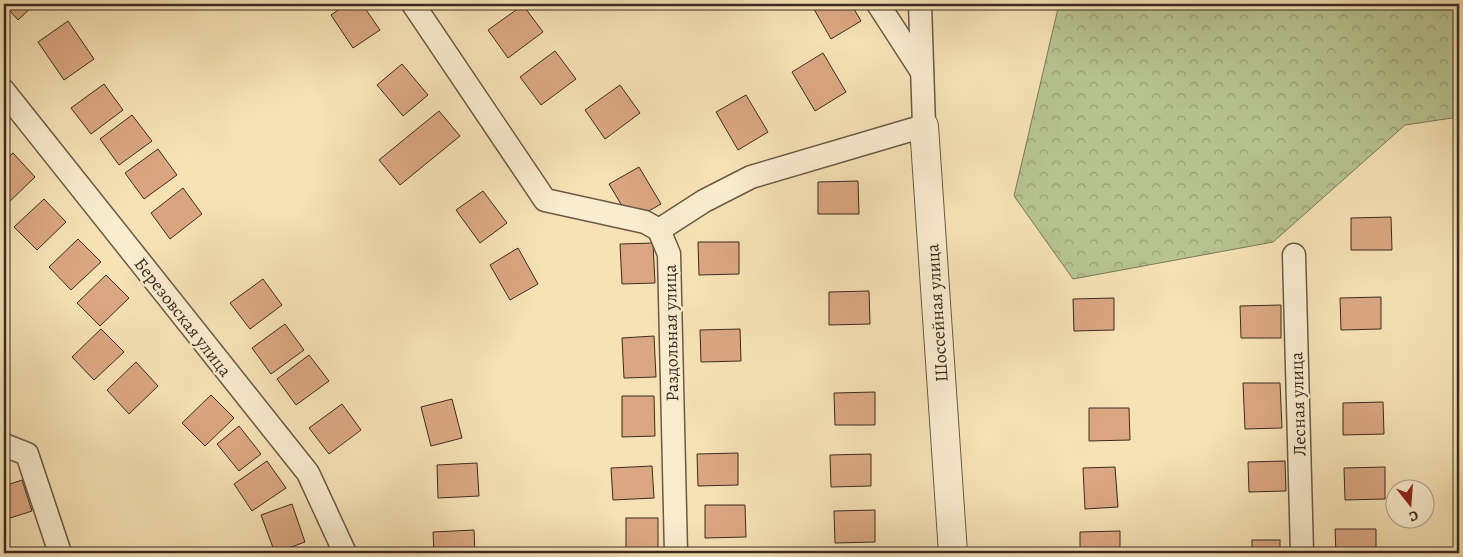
<svg xmlns="http://www.w3.org/2000/svg" width="1463" height="557" viewBox="0 0 1463 557" font-family="Alegreya,serif">
<defs>
<pattern id="forest-crowns" width="20" height="18" patternUnits="userSpaceOnUse" patternTransform="scale(1.25)"><rect width="20" height="18" fill="#b7c491"/><path d="M2 6a3 3 0 1 1 6 0M12 15a3 3 0 1 1 6 0" fill="none" stroke="#969f76"/></pattern>
</defs>
<rect width="100%" height="100%" fill="#f6e2b5"/>
<filter id="stains"><feTurbulence type="fractalNoise" baseFrequency=".004" numOctaves="4"/><feColorMatrix values="0 0 0 0 .2 0 0 0 0 .09 0 0 0 0 .02 0 0 0 .5 -.17"/></filter>
<radialGradient id="worn" r=".72"><stop offset=".6" stop-color="#630" stop-opacity="0"/><stop offset="1" stop-color="#630" stop-opacity=".3"/></radialGradient>
<polygon fill="url(#forest-crowns)" stroke="#797859" points="1059,4 1459,4 1459,117 1405,125 1273,242 1073,279 1014,196"/>
<g fill="#dba782" stroke="#3b2b21">
<polygon points="4,4 35,4 18,20"/>
<polygon points="347,4 362,4 380,30 353,48 331,15"/>
<polygon points="811,4 851,4 861,21 831,39"/>
<polygon points="523,5 543,32 508,58 488,30"/>
<polygon points="68,21 94,59 64,80 38,42"/>
<polygon points="555,51 576,79 541,105 520,77"/>
<polygon points="823,53 846,92 815,111 792,72"/>
<polygon points="402,64 428,95 403,116 377,85"/>
<polygon points="104,84 123,110 91,134 71,108"/>
<polygon points="620,85 640,113 605,139 585,110"/>
<polygon points="746,95 768,132 738,150 716,112"/>
<polygon points="439,111 460,136 400,185 379,160"/>
<polygon points="132,115 152,141 119,165 100,139"/>
<polygon points="158,149 177,175 144,199 125,173"/>
<polygon points="13,153 35,177 6,205 4,203 4,161"/>
<polygon points="639,167 661,204 631,221 609,184"/>
<polygon points="858,181 859,214 818,214 818,182"/>
<polygon points="183,188 202,214 170,239 151,213"/>
<polygon points="483,191 507,223 480,243 456,210"/>
<polygon points="44,199 66,222 37,250 14,227"/>
<polygon points="1391,217 1392,250 1351,250 1351,218"/>
<polygon points="78,239 101,262 71,290 49,267"/>
<polygon points="698,242 739,242 739,274 699,275"/>
<polygon points="653,243 655,283 622,284 620,244"/>
<polygon points="518,248 538,284 510,300 490,265"/>
<polygon points="106,275 129,298 100,326 77,303"/>
<polygon points="263,279 282,305 250,329 230,303"/>
<polygon points="869,291 870,324 829,325 829,292"/>
<polygon points="1381,297 1381,329 1341,330 1340,298"/>
<polygon points="1114,298 1114,330 1074,331 1073,299"/>
<polygon points="1281,305 1281,338 1241,338 1240,306"/>
<polygon points="285,324 304,350 271,374 252,348"/>
<polygon points="101,329 124,352 94,380 72,357"/>
<polygon points="740,329 741,361 701,362 700,330"/>
<polygon points="654,336 656,377 624,378 622,338"/>
<polygon points="309,355 329,381 296,405 277,379"/>
<polygon points="136,362 158,386 129,414 107,390"/>
<polygon points="1243,383 1280,383 1282,428 1245,429"/>
<polygon points="875,392 875,425 835,425 834,393"/>
<polygon points="211,395 234,418 205,446 182,423"/>
<polygon points="622,396 654,396 655,436 622,437"/>
<polygon points="452,399 462,438 431,446 421,407"/>
<polygon points="1383,402 1384,434 1343,435 1343,403"/>
<polygon points="342,404 361,430 329,454 309,428"/>
<polygon points="1089,408 1129,408 1130,440 1089,441"/>
<polygon points="239,426 261,454 239,471 217,444"/>
<polygon points="738,453 738,485 698,486 697,454"/>
<polygon points="871,454 871,486 831,487 830,455"/>
<polygon points="267,461 286,488 252,511 234,484"/>
<polygon points="1285,461 1286,491 1249,492 1248,462"/>
<polygon points="477,463 479,496 438,498 437,465"/>
<polygon points="652,466 654,498 613,500 611,468"/>
<polygon points="1115,467 1118,507 1085,509 1083,468"/>
<polygon points="1385,467 1385,499 1345,500 1344,468"/>
<polygon points="22,480 32,511 4,520 4,486"/>
<polygon points="292,504 305,542 275,553 261,515"/>
<polygon points="705,505 745,505 746,537 705,538"/>
<polygon points="875,510 875,542 835,543 834,511"/>
<rect x="626" y="518" width="32" height="35"/>
<polygon points="1335,529 1376,529 1376,553 1336,553"/>
<polygon points="474,530 475,553 434,553 433,532"/>
<polygon points="1120,531 1120,553 1080,553 1080,532"/>
<rect x="1252" y="540" width="28" height="13"/>
<polygon points="43,548 45,553 26,553"/>
</g>
<g fill="none" stroke-linecap="round" stroke-linejoin="round">
<defs>
<g id="minor">
<polyline points="413,4 545,200 645,222 659,230 669,254 676,553"/>
<polyline points="878,4 922,72"/>
<polyline points="4,91 308,473 345,553"/>
<polyline points="659,230 704,201 751,177 924,126 920,4"/>
<polyline points="1294,255 1302,553"/>
<polyline points="4,445 27,454 60,553"/>
</g>
<polyline id="tertiary" points="924,126 953,553"/>
</defs>
<use href="#minor" stroke="#6a5946" stroke-width="25"/>
<use href="#tertiary" stroke="#6a5946" stroke-width="30"/>
<use href="#minor" stroke="#f9eccf" stroke-width="22"/>
<use href="#tertiary" stroke="#f9eccf" stroke-width="28"/>
</g>
<g text-anchor="middle" dominant-baseline="central" stroke-width="4.5" stroke-linejoin="round" paint-order="stroke">
<g font-size="18" fill="#3b2b21" stroke="#f9eccf">
<text transform="translate(937 313) rotate(-94)">Шоссейная улица</text>
<text transform="translate(183 317) rotate(52)">Березовская улица</text>
<text transform="translate(671 333) rotate(-91)">Раздольная улица</text>
<text transform="translate(1298 404) rotate(-92)">Лесная улица</text>
</g>
</g>
<rect width="1463" height="557" fill="none" stroke="#f6e2b5" stroke-width="20"/>
<rect x="5" y="5" width="1453" height="547" fill="none" stroke="#3b2b21" stroke-width="2.5"/>
<rect x="10" y="10" width="1443" height="537" fill="none" stroke="#3b2b21"/>
<g transform="translate(1410 504) rotate(163)"><circle r="24" fill="#f9eccf" stroke="#ad9f89"/>
<path d="M0-4L9 19L0 12L-9 19Z" fill="#8f2418"/>
<text y="-8" font-size="14" font-weight="bold" text-anchor="middle" fill="#3b2b21">С</text>
</g>
<rect width="100%" height="100%" filter="url(#stains)"/>
<rect width="100%" height="100%" fill="url(#worn)"/>
</svg>
